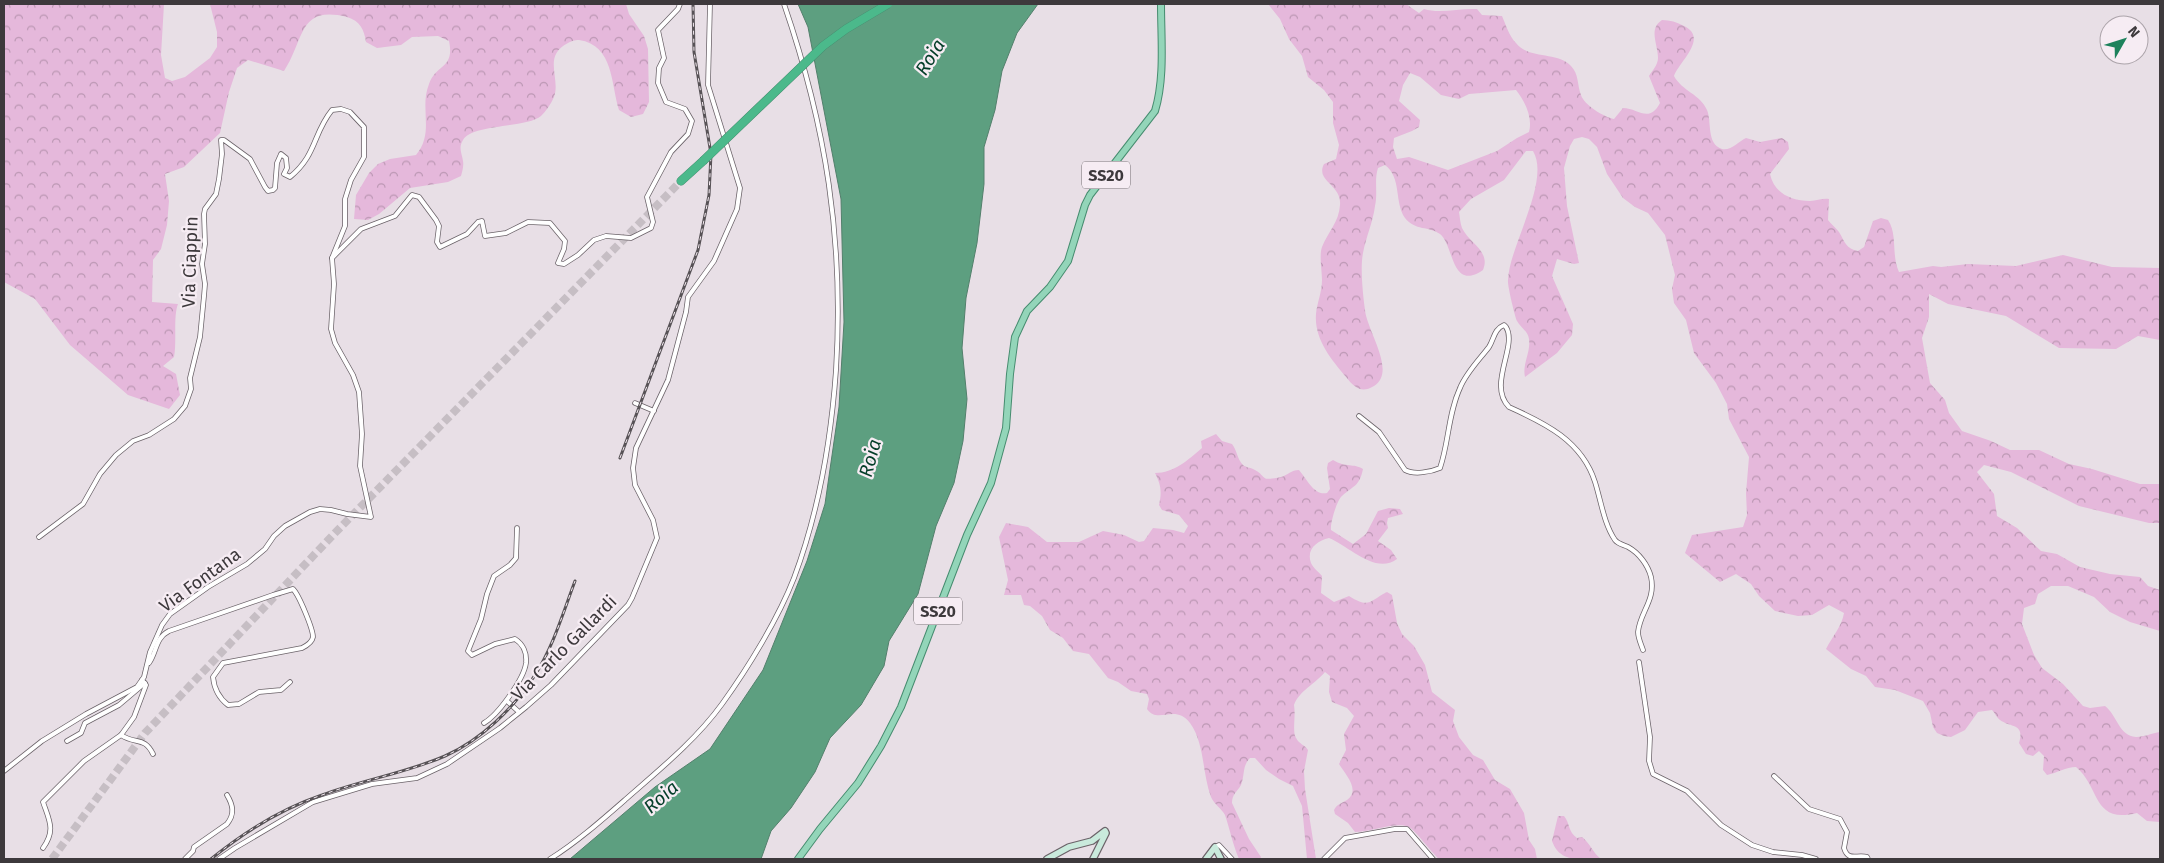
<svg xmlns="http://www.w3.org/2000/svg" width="2164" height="863" viewBox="0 0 2164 863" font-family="'Fira Sans',sans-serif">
<defs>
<pattern id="forest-crowns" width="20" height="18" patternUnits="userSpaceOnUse" patternTransform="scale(1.25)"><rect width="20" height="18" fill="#e5b8db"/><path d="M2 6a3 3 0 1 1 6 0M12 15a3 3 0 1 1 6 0" fill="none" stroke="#bb97b3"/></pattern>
</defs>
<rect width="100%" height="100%" fill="#e8dfe6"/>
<g fill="url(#forest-crowns)" fill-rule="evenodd">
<path d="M4 4H164L161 55 165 78 172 81 185 77 210 58 217 47V32L210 4H626L629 14 644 36 648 49 649 102 643 114 631 117 619 110C611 85 614 45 579 40 574 40 572 41 568 43 542 56 561 78 554 97 551 104 546 111 541 116 527 128 472 124 463 140 458 148 462 153 463 161 464 166 462 172 461 176L448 182 410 188 379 214 368 220 354 219 356 195 369 173 378 164 390 159 416 155C435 132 419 109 429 84 436 64 455 69 449 41L438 36 412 37 401 45 377 48 366 42C364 29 360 21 347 17 298 5 305 39 284 71L248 60 237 68 229 92 220 133 184 167 165 174 169 201 167 225 161 249 153 260 152 302 178 304C173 317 177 341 174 357L163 366 176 374 180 395 169 409 128 395 70 345 35 299 4 282Z"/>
<path d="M1268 4H1406L1419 13 1424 9C1440 14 1460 8 1477 9L1482 15 1502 16C1506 25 1509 36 1516 43 1529 60 1557 51 1571 66 1579 74 1577 85 1581 95 1584 105 1604 117 1614 119L1623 108C1638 108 1649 124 1660 103L1649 76C1652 71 1658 65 1658 58 1658 44 1648 29 1662 20 1670 20 1677 22 1684 26 1709 38 1679 62 1674 76 1682 91 1700 94 1707 110 1712 121 1706 144 1722 149 1731 151 1739 141 1746 138L1760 142 1782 138 1788 142 1789 149 1770 174C1774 193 1791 201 1810 201 1817 201 1822 198 1829 199L1828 220C1831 224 1836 228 1839 232 1845 242 1846 249 1858 251L1864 247 1873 221 1881 218 1888 220C1898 235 1891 255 1899 272L1933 266 1941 267 1968 264 2016 266 2063 255 2112 267 2160 268V340L2138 336 2116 349 2059 348 2006 316 1948 304 1929 294V317L1922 338 1930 383 1945 400 1949 413 1962 431 1991 441 2010 450H2039L2069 464 2092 469 2140 484H2160V523H2149L2079 506 2011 472 1984 465 1977 472 1994 494 1997 516 2017 528 2041 551 2057 554 2080 567 2110 574 2140 577 2148 586 2160 590V631L2130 622 2110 612 2094 597 2068 586H2051L2038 594 2035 604 2024 608 2022 624 2034 655 2042 668 2063 684 2083 706 2090 708 2105 706C2117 715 2119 736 2136 737 2144 737 2152 733 2160 732V822L2147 821 2137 813C2092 824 2101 788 2076 767 2066 767 2057 773 2047 775L2043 770 2044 756 2039 751 2033 756 2026 754 2019 743C2025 723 2011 728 2000 720 1997 718 1995 713 1992 710L1978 712 1965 730 1951 737 1944 736 1937 733 1933 727 1930 713 1923 701 1895 690 1875 687 1866 676 1851 669 1826 649C1832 637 1842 626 1844 613L1829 605 1812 615 1798 616 1775 611 1759 596 1751 584 1736 574 1720 582 1685 553 1692 535 1743 527 1747 515 1746 493 1749 457 1729 419 1727 404 1716 383 1694 353 1686 320 1674 303 1672 289 1675 275 1665 235 1648 213 1635 207 1623 198 1607 174 1597 147 1589 139 1582 137 1574 139 1570 146 1564 168 1567 206 1579 263 1574 264 1557 259 1552 276 1573 324 1572 335 1557 353 1525 377C1522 364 1531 352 1529 339 1528 331 1520 327 1517 321 1515 317 1507 284 1508 280 1509 246 1551 181 1533 151H1526L1504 180 1471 199 1459 212C1460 217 1460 223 1462 228 1469 243 1491 251 1483 270 1451 292 1454 245 1440 234 1429 226 1415 231 1405 218 1394 202 1402 178 1385 165L1378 168C1374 180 1378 193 1375 206 1373 222 1366 237 1363 253 1360 268 1363 295 1365 310 1367 331 1397 372 1374 386 1361 394 1354 387 1346 377 1331 359 1314 339 1316 314 1317 303 1322 292 1322 280 1322 271 1319 255 1322 247 1328 232 1339 222 1340 205 1342 185 1315 181 1324 164L1336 159 1339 145 1333 123V102L1324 90 1308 77 1302 56 1289 39 1280 19ZM1410 73 1420 77 1441 95 1459 99 1469 94 1516 90C1525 101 1533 118 1529 132L1517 138 1497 151 1448 170 1409 157 1397 159 1393 147 1394 138 1412 131 1419 127 1420 120 1399 101 1403 85Z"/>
<path d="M1216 434 1222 441 1232 444C1237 450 1237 459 1243 465 1246 468 1250 467 1253 469 1268 476 1258 482 1281 477 1288 475 1291 470 1299 470 1307 479 1314 496 1327 493L1330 489 1327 468 1328 463 1333 460C1346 468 1354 463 1363 469 1359 487 1354 485 1342 496 1337 500 1330 523 1331 530L1353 544 1366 534 1378 511 1389 508 1400 509 1403 514 1388 518 1387 523 1388 528 1378 541 1391 550 1397 559C1375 575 1349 546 1329 538 1317 541 1306 549 1311 563 1313 568 1319 572 1322 576L1321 593 1334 602 1349 596C1370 609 1369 601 1387 592L1392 595 1397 623 1402 634 1414 646 1425 665 1432 692 1455 710 1453 721 1459 737 1473 755 1483 760 1495 780 1510 789 1524 813 1529 840 1535 849 1537 859H1439C1432 853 1415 830 1409 827 1398 821 1369 832 1355 832L1348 823 1335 814 1334 810C1337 804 1342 803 1347 800 1361 790 1345 774 1339 764L1346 750 1344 734 1354 716 1347 708 1332 702 1329 692 1330 676 1325 672C1315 684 1299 691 1294 705 1296 716 1292 732 1296 738 1299 744 1305 745 1308 750L1304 771 1305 789 1316 859H1307L1302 806 1293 786 1279 779 1266 770 1255 758H1250C1242 766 1245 775 1241 785 1237 792 1232 794 1232 803L1249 839 1261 857 1260 859H1239C1233 845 1230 830 1225 815 1222 809 1214 804 1211 797 1202 773 1205 744 1190 723 1175 703 1158 725 1147 709L1149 699 1147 694 1131 691 1118 682 1108 678 1089 654 1073 651 1063 638 1050 630 1042 616 1030 606 1024 605 1021 595H1004L1008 580 999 537 1006 523 1028 527 1047 542H1079L1103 531 1124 535 1139 542 1144 541 1153 528 1173 530 1184 533 1188 526 1179 515 1162 510 1159 505C1162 492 1161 485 1155 473 1174 473 1188 460 1202 448L1201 441Z"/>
<path d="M1558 816H1564C1570 823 1568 832 1577 838L1582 837C1590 843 1593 853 1601 859 1579 859 1560 863 1552 841Z"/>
</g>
<polygon fill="#5d9f80" stroke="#53806c" points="798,4 1038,4 1017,33 1002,71 995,110 984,147 984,184 977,243 966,298 962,348 967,399 963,441 954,483 936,526 918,594 889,641 884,666 861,705 830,738 815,772 791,808 771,831 761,859 570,859 655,787 710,749 763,670 807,561 825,504 839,407 844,322 841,199 808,27"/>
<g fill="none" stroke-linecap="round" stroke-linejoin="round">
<polyline stroke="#c6bec4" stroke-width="8" stroke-dasharray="8 4" stroke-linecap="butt" points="52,859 145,733 333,535 681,181"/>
<defs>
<g id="street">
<polyline points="332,258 361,229 395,216 412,195 419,197 436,220 439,226 437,242 440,247 467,234 478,222 482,221 485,236 506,233 528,222 550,223 565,241 564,249 558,263 564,264 578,255 594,240 606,236 631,238 651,228 653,222 647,197 671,152 688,134 692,121 685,109 666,102 658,83 659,68 664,58 658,30 678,9 680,4"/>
<polyline points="635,403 654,411"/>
<path d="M1359 416 1379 432 1405 470C1414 475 1431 472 1440 468 1449 442 1448 414 1460 388 1466 373 1479 360 1489 347 1494 339 1494 329 1504 325L1506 327C1518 346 1487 385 1509 407 1545 423 1582 441 1595 482 1601 501 1604 524 1615 540 1618 544 1624 545 1628 547 1639 553 1648 565 1651 577 1656 600 1640 612 1638 632 1638 638 1641 644 1643 650"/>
<polyline points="1639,662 1650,737 1649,761 1653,774 1687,791 1721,825 1752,845 1773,852 1802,855 1816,859"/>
<path d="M149 663C157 652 155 638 169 631L273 595 293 589C299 595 313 629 313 637 312 643 306 646 302 648L223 663 213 677C214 688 219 698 228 705L239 704 259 692 281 690 290 682"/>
<polyline points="507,701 519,712"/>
<path d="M484 723C498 715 524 679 526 663 527 653 523 644 515 639L495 644 472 655 468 651 481 619 487 594 494 576 510 565 516 558 517 528"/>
<path d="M121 735C136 745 144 736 153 754"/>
<polyline points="67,741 81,733 85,723 119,705 145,683"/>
<path d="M4 771 42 741 86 714 137 687 144 677 150 652 162 625 170 614 208 587 247 564 265 549 274 536 285 526 310 512 320 509 331 510 347 514 371 517 360 466 362 434 359 392 353 375 335 343 331 329 334 284 332 258 345 226V199L351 180 364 157V127L350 112 341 109 332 110C313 133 317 155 290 177L284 174 287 168 286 158 281 154 277 163 275 188 273 190 268 191 265 187 250 159 224 140H221L222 154 219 179 216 194 205 209 204 214 205 244 202 264 205 284 204 296 200 337 190 378 191 389 185 406 174 419 149 435 133 441 116 455 100 474 83 504 39 537"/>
<path d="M1774 776 1809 809 1840 819 1847 832 1844 848C1848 862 1857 854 1867 857L1868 859"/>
<polyline points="1215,847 1219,845 1232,859"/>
<path d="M43 848C56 830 49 820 43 802L84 761 121 735 134 717 146 685 142 680"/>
<path d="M185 859 193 851 194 847 227 824C235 814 233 805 227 795"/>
<polyline points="219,859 235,848 313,802 372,784 417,778 447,764 500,728 526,707 551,685 628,605 632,598 657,538 653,520 635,485 633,468 636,448 668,380 686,312 688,297 714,261 737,209 740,188 708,85 710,4"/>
<path d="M550 859C577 842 602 820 626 799 659 770 696 740 722 704 748 668 778 619 794 578 819 511 831 441 836 370 844 240 826 126 784 4"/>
<polyline points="1324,859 1345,838 1395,829 1407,829 1433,859"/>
</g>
<g id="secondary">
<polyline points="1047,859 1069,847 1092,841 1105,831 1106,833 1093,859"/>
<polyline points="1206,859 1215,847 1221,859"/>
</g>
<path id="primary" d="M798 859 820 829 858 783 881 746 901 707 967 535 991 483 1006 428 1010 374 1015 337 1027 311 1050 287 1068 261 1085 205 1090 195 1155 111C1165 78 1161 39 1161 4"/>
<polyline id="highway" points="681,181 703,161"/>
</defs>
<use href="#street" stroke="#6b6369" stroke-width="5.5"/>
<use href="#secondary" stroke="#6b6369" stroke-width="8"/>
<use href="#primary" stroke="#468c6f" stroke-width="8"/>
<use href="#highway" stroke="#468c6f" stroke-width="9"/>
<use href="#street" stroke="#fff" stroke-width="4"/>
<use href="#secondary" stroke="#c9eadc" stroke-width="5.5"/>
<use href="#primary" stroke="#93d5b9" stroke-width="6"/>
<use href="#highway" stroke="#4bb98b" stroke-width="8"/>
<defs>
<g id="rail">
<polyline points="620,458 698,250 709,195 711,154 694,52 693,4"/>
<path d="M211 859C244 832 281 809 322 795 362 780 406 773 445 756 481 740 514 708 535 675 553 647 563 613 575 581"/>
</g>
</defs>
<use href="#rail" stroke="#575256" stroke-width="3"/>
<use href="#rail" stroke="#f6ecf3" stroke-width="1" stroke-dasharray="4" stroke-linecap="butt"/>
<defs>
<polyline id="highway-bridge" points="703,161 823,46 846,29 888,4"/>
</defs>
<use href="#highway-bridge" stroke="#468c6f" stroke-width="9" stroke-linecap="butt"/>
<use href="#highway-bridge" stroke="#4bb98b" stroke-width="8"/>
</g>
<g text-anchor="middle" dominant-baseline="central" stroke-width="4.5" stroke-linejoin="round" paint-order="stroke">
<g fill="#f6ecf3" stroke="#746f73" stroke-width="1">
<rect x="1082" y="161.5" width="48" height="27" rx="4"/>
<rect x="914" y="597.5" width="48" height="27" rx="4"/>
</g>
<g font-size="16" font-weight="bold" fill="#3d393c">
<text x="1106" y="175">SS20</text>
<text x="938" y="611">SS20</text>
</g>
<g font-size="18" fill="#3d393c" stroke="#f6ecf3">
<text transform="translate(190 262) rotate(-88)">Via Ciappin</text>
<text transform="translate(200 580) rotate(-36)">Via Fontana</text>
<text transform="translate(564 648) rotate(-45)">Via Carlo Gallardi</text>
</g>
<g font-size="19" font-style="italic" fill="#043e29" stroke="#f6ecf3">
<text transform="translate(930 57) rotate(-58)">Roia</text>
<text transform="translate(870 458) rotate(-75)">Roia</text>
<text transform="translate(661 797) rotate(-41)">Roia</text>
</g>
</g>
<rect width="2164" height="863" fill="none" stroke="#3d393c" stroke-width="10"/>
<g transform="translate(2124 40) rotate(51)"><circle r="24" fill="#f6ecf3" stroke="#aca4aa"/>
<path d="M0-4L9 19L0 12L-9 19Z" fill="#1d825c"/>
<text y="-8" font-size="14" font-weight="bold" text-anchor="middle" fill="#3d393c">N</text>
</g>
</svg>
